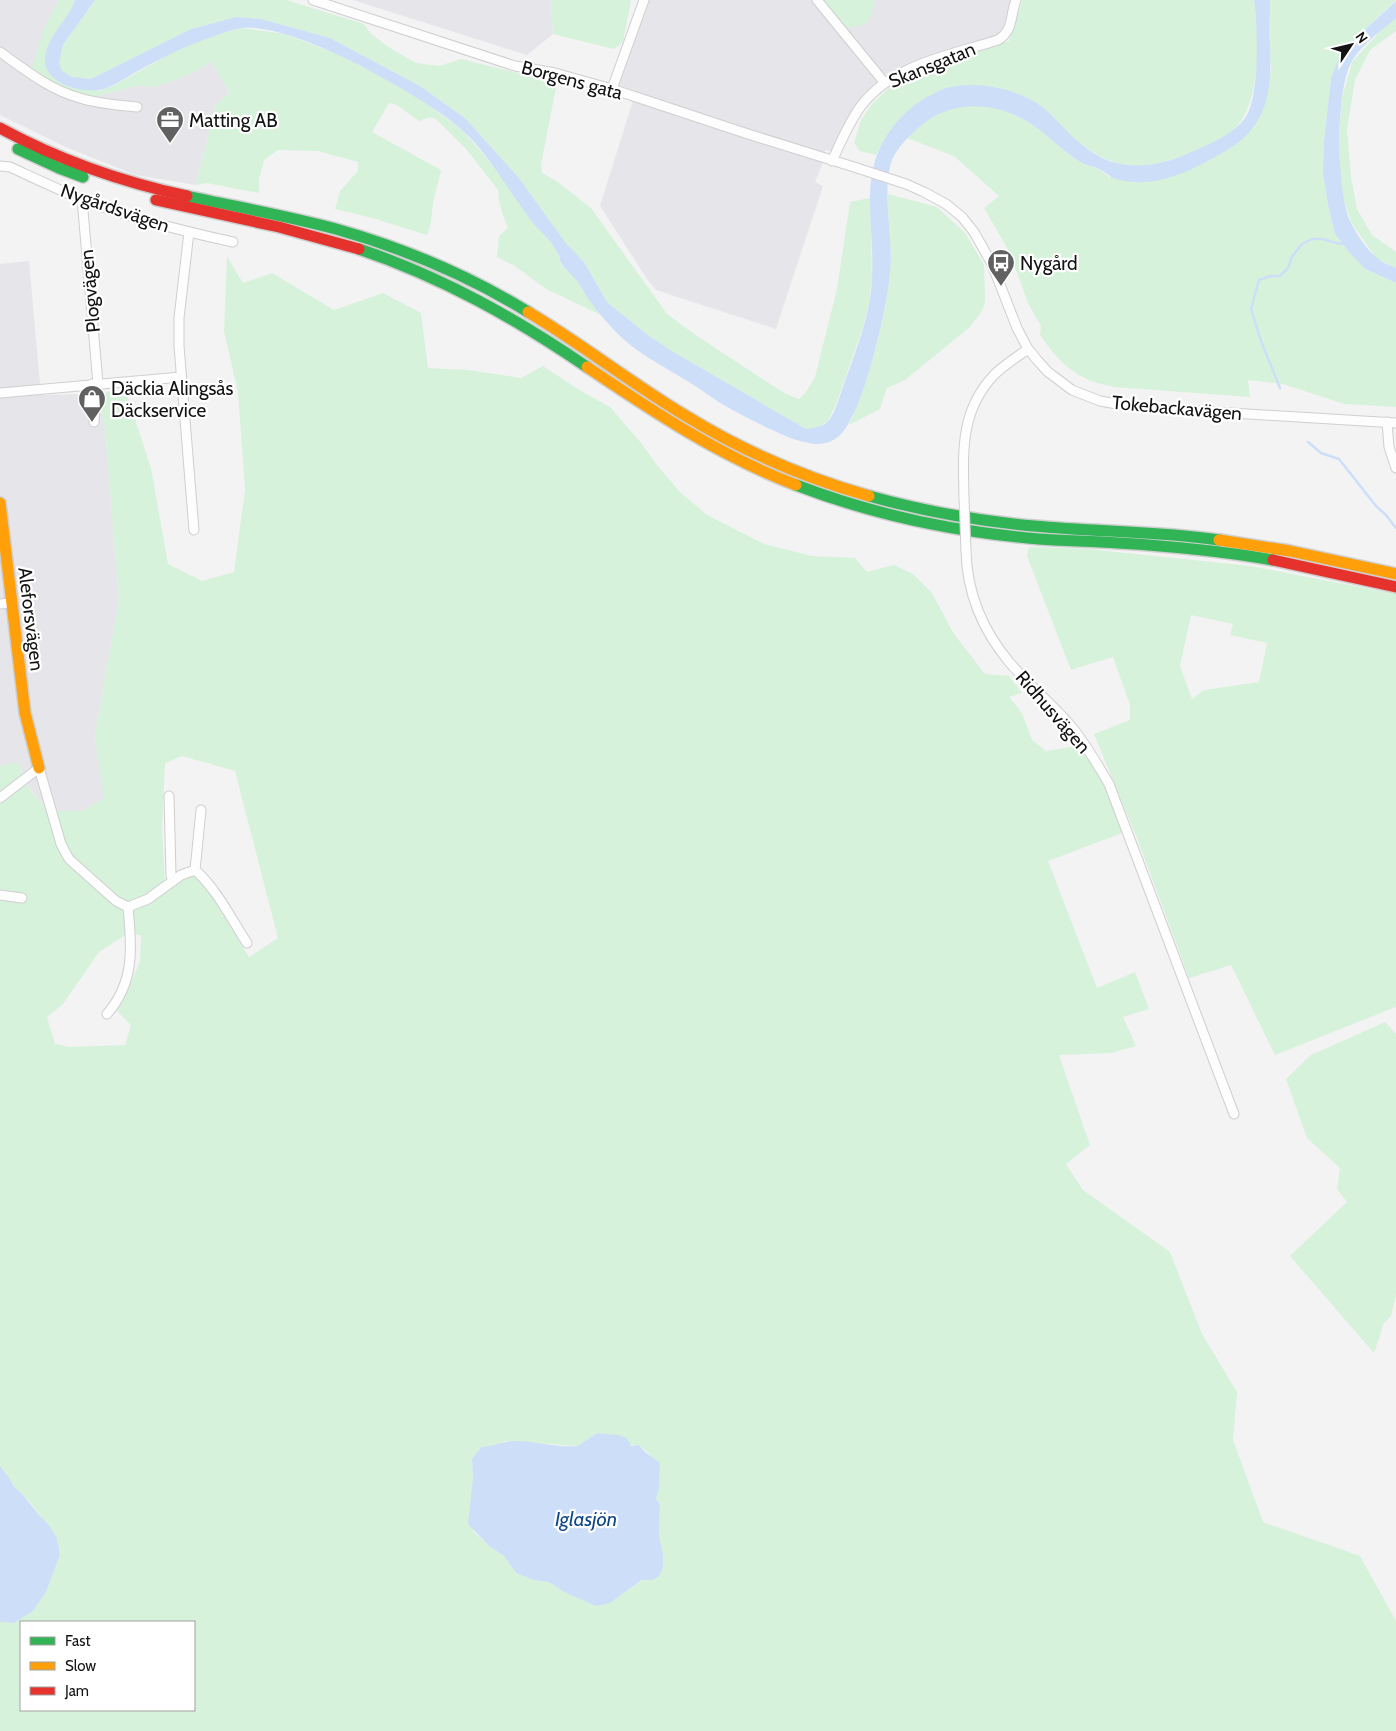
<svg xmlns="http://www.w3.org/2000/svg" width="1396" height="1731" viewBox="0 0 1396 1731" font-family="Cabin,sans-serif">
<rect width="100%" height="100%" fill="#f3f3f4"/>
<g fill="#e5e5ea">
<polygon points="0,0 59,0 44,29 94,97 135,86 155,87 193,73 211,61 229,92 216,105 196,185 136,175 68,148 0,115"/>
<polygon points="353,0 551,0 553,34 527,55"/>
<polygon points="648,0 823,0 847,28 870,17 875,0 1010,0 1008,23 1000,37 898,69 884,75 854,110 831,151 825,150 822,165 815,182 823,186 776,329 656,290 647,279 600,206 636,91 619,85"/>
<polygon points="29,261 41,395 97,394 105,428 119,600 95,736 105,798 82,811 48,811 28,786 18,762 0,766 0,264"/>
</g>
<g fill="#d6f2da" fill-rule="evenodd">
<path d="M59 0H75C66 26 45 36 46 67L99 91 115 85 184 46 222 33 242 28 285 34 340 55 401 88 427 104 464 132 485 156 556 249 561 264 578 282 601 315 546 289 515 266 497 257 499 236 508 228 502 213 499 201 498 190 467 150 436 119 429 117 420 121C408 116 401 104 389 103L372 132 441 170C439 180 436 189 434 198 431 211 433 223 427 235L372 218 335 209 340 191 358 171V162L318 151 278 150 264 160 259 179V193L207 183 196 185 216 105 229 92 211 61 193 73 155 87 135 86 94 97 73 91 54 83 32 68 44 29Z"/>
<polygon points="95,0 286,0 364,24 371,34 390,48 416,63 439,66 461,59 551,81 556,88 541,164 542,173 555,180 591,208 667,314 697,336 784,393 799,399 806,392 815,377 837,289 850,202 870,198 872,278 869,303 863,327 837,402 828,421 817,428 806,429 672,351 649,336 607,302 584,262 565,242 519,178 465,118 420,86 330,38 261,19 236,17 191,29 91,79 72,77 62,71 59,63 63,45"/>
<polygon points="551,0 631,0 623,42 614,49 553,34"/>
<polygon points="823,0 875,0 870,17 866,24 847,28"/>
<path d="M1022 0H1254C1259 37 1262 99 1235 129 1226 138 1189 153 1177 158 1158 164 1133 170 1113 162 1093 155 1075 140 1060 125 1055 120 1051 113 1045 109 1030 97 1013 92 996 87L886 136 876 155 860 151 854 143 861 120 872 104 888 89 910 73 955 57 1009 41Z"/>
<path d="M1270 0H1396L1364 30 1338 60 1331 78 1324 141 1323 173 1328 205 1335 234 1349 252 1365 269 1396 283V407L1344 404 1283 384 1248 380 1250 397 1114 387C1077 380 1061 365 1040 335L1041 326 1028 303 1010 253 984 208 999 196 954 156 907 138C917 129 926 120 938 114 969 97 1009 108 1036 127 1052 138 1065 154 1082 163 1087 166 1095 167 1100 170 1103 172 1106 175 1109 177L1200 165 1224 152 1241 140 1271 72 1270 47Z"/>
<polygon points="1396,19 1396,31 1370,50 1355,80 1347,129 1351,177 1357,209 1372,235 1396,252 1396,268 1376,258 1351,222 1342,193 1340,173 1340,121 1342,98 1352,62 1384,27"/>
<path d="M888 194 937 207 965 233 984 265 985 301 982 311 970 327 905 380 887 388 880 409 849 425C868 383 886 319 890 274 893 247 887 220 888 194Z"/>
<path d="M227 256 243 283 272 273 334 310 383 293 421 313 428 368 468 370 521 378 543 366 581 391 610 407 642 444 656 464 679 491 707 515 764 544 812 556 855 558 867 572 894 565 913 574 932 593 954 634 985 674 1009 676 1022 693 1009 697 1022 713 1032 740 1046 751 1072 747 1083 748 1105 786 1125 832 1048 861 1097 988 1135 972 1149 1009 1123 1017 1136 1046 1111 1053 1059 1055 1090 1145 1066 1164 1083 1190 1170 1252 1202 1334 1237 1392 1233 1440 1263 1522 1360 1556 1396 1621V1731H0V1622L14 1623 33 1611 46 1592 60 1555 57 1538 30 1502 14 1487 10 1479 0 1466V766L18 762 28 787 48 811H82L104 798 95 736 119 600 105 428 97 394 125 389 151 468 168 564 202 581 234 572 245 490 238 392 224 331ZM182 756 235 771 278 938 249 957 199 876 184 869 165 882 162 828 165 763ZM127 934 141 935 140 961 125 997 117 1011 131 1025 125 1045 70 1047 55 1044 47 1017 63 1004 99 952ZM597 1433C613 1432 622 1447 639 1445 643 1449 648 1452 651 1456 661 1468 660 1484 656 1499L660 1504 659 1535 661 1542 653 1580H643L610 1603 564 1592 549 1582 534 1580 516 1573 504 1556 489 1546 473 1531 472 1499 473 1478 472 1459 481 1447H491L505 1441 578 1446ZM21 1622H194V1710H21Z"/>
<path d="M1029 547 1088 549 1250 566 1396 594V1007L1275 1055 1231 965 1189 978 1137 838 1094 734 1130 720V705L1113 657 1071 670 1027 556ZM1191 615 1233 624 1230 635 1267 643 1259 682 1204 690 1192 699 1180 666Z"/>
<polygon points="1385,1022 1396,1034 1396,1294 1391,1316 1384,1323 1374,1353 1290,1256 1347,1202 1337,1189 1340,1168 1307,1138 1286,1079 1311,1055"/>
</g>
<g fill="#cddff8">
<path d="M75 0H95L63 45 59 63 62 71 72 77 91 79 191 29 236 17 261 19 330 38 420 86 465 118 519 178 565 242 584 262 607 302 649 336 672 351 806 429C814 428 823 427 829 420 836 411 840 395 844 384 856 350 871 314 872 277 875 224 857 173 892 128 903 114 916 102 931 95 936 92 942 89 947 88 977 80 1021 89 1045 109 1050 113 1055 119 1060 124 1074 139 1095 158 1116 163 1140 169 1169 163 1191 152 1209 144 1233 135 1245 118 1260 98 1258 26 1254 0H1270C1270 16 1269 32 1270 47 1271 76 1271 105 1252 129 1240 144 1223 153 1206 162 1178 177 1147 188 1116 179 1110 177 1105 172 1099 169 1094 166 1087 166 1082 163 1066 154 1052 139 1037 128 1003 103 957 97 923 124 911 134 898 146 892 160 881 191 894 238 890 273 888 305 863 415 840 435 833 442 825 444 815 444 798 442 785 436 770 429 747 418 725 407 704 392 676 372 642 358 618 334 607 323 596 310 587 297 584 292 581 286 577 281 573 276 568 272 564 267 556 256 563 263 556 250 550 239 540 231 532 222 526 214 521 206 515 198 499 175 484 150 463 131 432 104 395 85 359 65 329 50 276 25 242 28 234 29 223 33 215 36 187 45 163 57 138 71 127 77 116 85 104 89 84 94 43 85 45 58 47 36 68 21 75 0Z"/>
<path d="M1396 1V19C1383 28 1360 47 1352 61 1335 90 1336 193 1351 223 1357 234 1366 249 1376 257 1381 262 1390 265 1396 268V283L1365 269 1349 252 1335 234 1328 205 1323 173 1324 141 1331 78 1338 60 1347 46Z"/>
<path d="M597 1433 618 1435 627 1438 631 1446 639 1445 644 1451 660 1463 659 1488 656 1499 660 1504 659 1535 663 1555V1567L659 1576 653 1580H642L610 1603 596 1606 564 1592 549 1582 534 1580 516 1573 504 1556 489 1546 468 1524 473 1478 472 1459 481 1447C494 1447 503 1441 515 1441 536 1441 557 1448 578 1446Z"/>
<polygon points="0,1466 10,1479 14,1487 23,1495 40,1516 48,1524 57,1538 60,1555 46,1592 33,1611 14,1623 0,1622"/>
</g>
<g fill="none" stroke-linecap="round" stroke-linejoin="round">
<g stroke="#cddff8" stroke-width="2.5">
<polyline points="1280,388 1261,341 1251,309 1259,280 1270,276 1280,276 1288,268 1292,257 1302,244 1312,239 1323,239 1336,243 1344,244"/>
<polyline points="1308,442 1321,453 1339,459 1376,506 1386,515 1396,528"/>
</g>
<defs>
<g id="street">
<polyline points="313,0 515,66 555,73 612,89 748,134 854,167 906,184 924,192 946,204 962,217 974,232 992,264 1017,328 1028,349 1038,361 1048,372 1072,390 1100,401 1134,407 1396,423"/>
<polyline points="817,0 884,82"/>
<path d="M0 52C25 70 50 90 80 98 98 104 118 105 137 107"/>
<polyline points="612,89 644,0"/>
<path d="M832 161C841 142 849 122 861 106 893 64 951 55 998 40 1014 30 1010 15 1016 0"/>
<path d="M0 166 10 167C34 178 57 189 81 199 130 218 182 231 233 242"/>
<polyline points="82,199 98,384"/>
<polyline points="189,232 179,318 179,346 194,530"/>
<polyline points="92,384 95,407 94,422"/>
<polyline points="0,393 181,377"/>
<polyline points="1387,422 1389,447 1396,468"/>
<path d="M964 498C963 451 960 411 994 375 1004 365 1017 357 1028 349"/>
<path d="M966 551C967 593 983 631 1010 663 1029 685 1052 704 1071 726 1086 744 1097 764 1109 784L1234 1114"/>
<polyline points="0,604 11,603"/>
<polyline points="169,796 171,875 173,881"/>
<polyline points="0,798 39,768 61,844 69,859 116,901 128,907 148,899 181,875 195,870 201,810"/>
<path d="M195 870C216 888 232 920 247 943"/>
<polyline points="0,895 22,898"/>
<path d="M107 1014C135 982 132 947 128 907"/>
</g>
<g id="fast">
<polyline points="18,149 59,168 83,177"/>
<path d="M187 196C237 207 287 216 336 229 403 248 468 275 528 312"/>
<path d="M359 249C442 277 515 318 587 367"/>
<path d="M796 485C874 515 955 532 1039 539 1065 541 1092 541 1118 543 1170 546 1222 551 1273 560"/>
<path d="M869 496C923 511 978 521 1034 526 1096 532 1158 531 1219 540"/>
</g>
<g id="slow">
<path d="M528 312C582 344 632 384 686 416 743 451 805 478 869 496"/>
<path d="M587 367C654 412 720 456 796 485"/>
<polyline points="0,503 25,713 39,768"/>
<polyline points="1219,540 1290,551 1396,574"/>
</g>
<g id="jam">
<path d="M0 128C59 160 122 182 187 196"/>
<polyline points="156,200 279,227 359,249"/>
<polyline points="1273,560 1396,587"/>
</g>
</defs>
<use href="#street" stroke="#cfcfd0" stroke-width="11"/>
<use href="#fast" stroke="#cfcfd0" stroke-width="14"/>
<use href="#slow" stroke="#cfcfd0" stroke-width="14"/>
<use href="#jam" stroke="#cfcfd0" stroke-width="14"/>
<use href="#street" stroke="#fdfdfd" stroke-width="9"/>
<use href="#fast" stroke="#30b455" stroke-width="11"/>
<use href="#slow" stroke="#ff9f0a" stroke-width="11"/>
<use href="#jam" stroke="#e5322d" stroke-width="11"/>
<defs>
<polyline id="street-bridge" points="964,498 966,551"/>
</defs>
<use href="#street-bridge" stroke="#cfcfd0" stroke-width="11" stroke-linecap="butt"/>
<use href="#street-bridge" stroke="#fdfdfd" stroke-width="9"/>
</g>
<defs>
<symbol id="office-pin" viewBox="-11 -11 22 30"><path d="M0 17L-7.5 6A9.5 9.5 0 1 1 7.5 6Z" fill="#616162" stroke="#fff"/><path d="M-6-3h4V-5.5h4V-3h4V5H-6ZM-1-4.5V-3h2v-1.5ZM-6 0V1H6V0Z" fill="#fff"/></symbol>
<symbol id="bus-pin" viewBox="-11 -11 22 30"><path d="M0 17L-7.5 6A9.5 9.5 0 1 1 7.5 6Z" fill="#616162" stroke="#fff"/><path d="M-5-6H5V4H4V6H2V4H-2V6H-4V4H-5ZM-3.5-4V0h7V-4ZM-3.5 1.2v1.5H-2V1.2ZM2 1.2v1.5H3.5V1.2Z" fill="#fff"/></symbol>
<symbol id="shop-pin" viewBox="-11 -11 22 30"><path d="M0 17L-7.5 6A9.5 9.5 0 1 1 7.5 6Z" fill="#616162" stroke="#fff"/><path d="M-5-2.5h2.3a2.7 3.5 0 0 1 5.4 0H5L5.5 6h-11ZM-1.5-2.5h3a1.5 2.3 0 0 0-3 0Z" fill="#fff"/></symbol>
</defs>
<g fill-rule="evenodd">
<use href="#office-pin" x="154" y="104" width="32" height="43"/>
<use href="#bus-pin" x="985" y="247" width="32" height="43"/>
<use href="#shop-pin" x="76" y="383" width="32" height="43"/>
</g>
<g text-anchor="middle" dominant-baseline="central" stroke-width="4.5" stroke-linejoin="round" paint-order="stroke">
<g font-size="19" fill="#131313" stroke="#fff">
<text transform="translate(932 65) rotate(-22)">Skansgatan</text>
<text transform="translate(572 80) rotate(15)">Borgens gata</text>
<text transform="translate(115 208) rotate(19)">Nygårdsvägen</text>
<text transform="translate(90 291) rotate(-95)">Plogvägen</text>
<text transform="translate(1177 408) rotate(5)">Tokebackavägen</text>
<text transform="translate(31 619) rotate(83)">Aleforsvägen</text>
<text transform="translate(1053 712) rotate(49)">Ridhusvägen</text>
</g>
<g font-size="19" fill="#131313" stroke="#fff" text-anchor="start">
<text x="189" y="120">Matting AB</text>
<text x="1020" y="263">Nygård</text>
<text x="111" y="388">Däckia Alingsås<tspan x="111" dy="22">Däckservice</tspan></text>
</g>
<g font-size="20" font-style="italic" fill="#0e4687" stroke="#fff">
<text x="586" y="1519">Iglasjön</text>
</g>
</g>
<rect x="20" y="1621" width="175" height="90" fill="#ffffff" stroke="#a1a1a1"/>
<rect x="30" y="1637" width="25" height="8" fill="#30b455" stroke="#a1a1a1"/>
<text x="65" y="1646" font-size="15" fill="#131313">Fast</text>
<rect x="30" y="1662" width="25" height="8" fill="#ff9f0a" stroke="#a1a1a1"/>
<text x="65" y="1671" font-size="15" fill="#131313">Slow</text>
<rect x="30" y="1687" width="25" height="8" fill="#e5322d" stroke="#a1a1a1"/>
<text x="65" y="1696" font-size="15" fill="#131313">Jam</text>
<g transform="translate(1351 45) rotate(55)" stroke="#ffffff" stroke-width="4" paint-order="stroke">
<path d="M0-4L9 19L0 12L-9 19Z" fill="#131313"/>
<text y="-8" font-size="14" font-weight="bold" text-anchor="middle" fill="#131313">N</text>
</g>
</svg>
